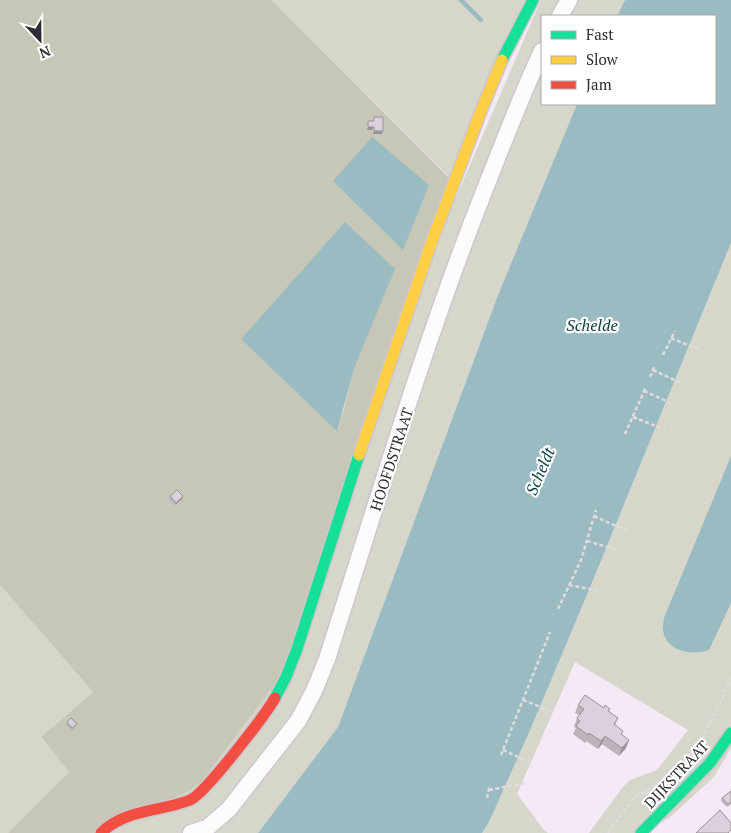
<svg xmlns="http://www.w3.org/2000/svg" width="731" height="833" viewBox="0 0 731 833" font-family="'PT Serif',serif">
<rect width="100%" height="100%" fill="#f4e9f4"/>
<g fill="#d7d6cb">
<polygon points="272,0 533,0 454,182"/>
<polygon points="541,0 625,0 617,16 542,16 542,104 577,104 498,295 338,727 258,833 111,833 435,246"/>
<polygon points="731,243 731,748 714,777 669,818 641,833 589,833 622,788 630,780 657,770 688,730 575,662 517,794 544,830 548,833 482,833 489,822 531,728 589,590"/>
<polygon points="0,585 93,692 41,737 69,772 8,833 0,833"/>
</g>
<path fill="#c7c7b7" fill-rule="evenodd" d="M0 0H272L450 179 282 675 202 781 187 792 96 833H8L69 772 41 737 93 692 0 585ZM345 222 355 366 338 431Z"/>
<g fill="#9abbc2">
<polygon points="625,0 731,0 731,243 589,590 531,728 489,822 482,833 258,833 338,727 498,295 577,104 715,104 715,16 617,16"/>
<polygon points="372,137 429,185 403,250 333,181"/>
<polygon points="345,222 395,269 355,366 337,431 241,339"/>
<path d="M731 456V603L709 650C693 656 666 652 663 630 662 626 664 622 664 618Z"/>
</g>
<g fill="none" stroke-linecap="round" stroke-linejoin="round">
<polyline stroke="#9abbc2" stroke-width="4.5" points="461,0 481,20"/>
<defs>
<g id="street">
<polyline points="560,16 569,0"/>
<path d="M191 833 207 828 229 809 298 721 314 691 327 659C377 503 423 346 483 194 502 146 520 98 542 51"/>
</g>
<g id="fast">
<polyline points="502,60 533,0"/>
<polyline points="275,698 286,677 297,649 359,455"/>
<polyline points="641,833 710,763 731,733"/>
</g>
<polyline id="slow" points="359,455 433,238 481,111 502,60"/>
<path id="jam" d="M101 833C125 809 160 812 190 800 204 795 266 714 275 698"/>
</defs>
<use href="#street" stroke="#cec5ce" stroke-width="19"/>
<use href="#fast" stroke="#cec5ce" stroke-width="14"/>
<use href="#slow" stroke="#cec5ce" stroke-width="14"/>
<use href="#jam" stroke="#cec5ce" stroke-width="14"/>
<g stroke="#dfdbdf" stroke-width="2.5" stroke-dasharray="4 2.5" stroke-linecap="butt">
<polyline points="671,338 700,350"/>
<polyline points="663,355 675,331"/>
<polyline points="653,370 683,384"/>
<polyline points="650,377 655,365"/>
<polyline points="644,391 673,404"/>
<polyline points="633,417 666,430"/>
<polyline points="625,434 646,387"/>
<polyline points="594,516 627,531"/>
<polyline points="587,541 617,550"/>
<polyline points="569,585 599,591"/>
<polyline points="558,609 581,560 596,510"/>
<polyline points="523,700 553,712"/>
<polyline points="503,750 531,763"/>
<polyline points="501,755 550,632"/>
<path d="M685 760C706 736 718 707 731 679"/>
<polyline points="489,790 526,783"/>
<polyline points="487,798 490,785"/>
<polyline points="646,800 648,789"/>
<polyline points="608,833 634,798 662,781 678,767"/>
</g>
<use href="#street" stroke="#fdfcfd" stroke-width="16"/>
<use href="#fast" stroke="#16e098" stroke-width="11"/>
<use href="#slow" stroke="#ffcf43" stroke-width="11"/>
<use href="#jam" stroke="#f24e42" stroke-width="11"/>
</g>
<g fill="#bcb3bc">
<polygon points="170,496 182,499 175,505 169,499"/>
<polygon points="578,705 609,711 618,718 615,725 622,734 626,748 619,756 602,744 598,749 586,741 585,743 573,734 576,728 574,727 577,718 579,715 575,713"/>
<polygon points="67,722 76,727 71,731 66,725"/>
<polygon points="731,791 731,804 727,807 721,801 722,798"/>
</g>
<g fill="#999299">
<polygon points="368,127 374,127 372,130 367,130"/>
<polygon points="374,131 383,131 382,134 373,134"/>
<polygon points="183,496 182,499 175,505 176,503"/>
<polygon points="605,736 602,744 598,749 601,741"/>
<polygon points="629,740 626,748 619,756 622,748"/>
</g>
<g fill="#dbd0db" stroke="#999299">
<polygon points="374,117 383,117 383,131 374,131 374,127 368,127 368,121 374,121"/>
<polygon points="177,490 183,496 176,503 170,496"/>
<polygon points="585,695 604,708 605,705 610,709 608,711 618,718 614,724 623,731 621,734 629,740 622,748 605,736 601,741 589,733 588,735 576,726 580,721 577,718 584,709 578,705"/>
<polygon points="71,718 77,724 72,728 67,722"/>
<polygon points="731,791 731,802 728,804 722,798"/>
<polygon points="720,810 731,823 731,830 728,833 696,833"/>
</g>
<g text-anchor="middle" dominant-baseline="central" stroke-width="4.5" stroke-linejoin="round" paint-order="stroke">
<g font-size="15" fill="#332b33" stroke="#fff">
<text transform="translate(391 459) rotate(-72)">HOOFDSTRAAT</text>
<text transform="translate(676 774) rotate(-47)">DIJKSTRAAT</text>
</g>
<g font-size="16" font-style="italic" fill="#0b3d42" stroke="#fff">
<text x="592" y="325">Schelde</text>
<text transform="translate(540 471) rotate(-67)">Scheldt</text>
</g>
</g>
<rect x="541" y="15" width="175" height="90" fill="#ffffff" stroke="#adaaad"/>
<rect x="551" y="31" width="25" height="8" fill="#16e098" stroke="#adaaad"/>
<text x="586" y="40" font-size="15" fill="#332b33">Fast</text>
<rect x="551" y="56" width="25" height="8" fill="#ffcf43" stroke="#adaaad"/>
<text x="586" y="65" font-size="15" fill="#332b33">Slow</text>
<rect x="551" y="81" width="25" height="8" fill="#f24e42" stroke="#adaaad"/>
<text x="586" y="90" font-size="15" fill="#332b33">Jam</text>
<g transform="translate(40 40) rotate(158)" stroke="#ffffff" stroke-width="4" paint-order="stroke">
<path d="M0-4L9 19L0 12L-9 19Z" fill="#332b33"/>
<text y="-8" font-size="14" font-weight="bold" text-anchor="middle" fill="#332b33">N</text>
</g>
</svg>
